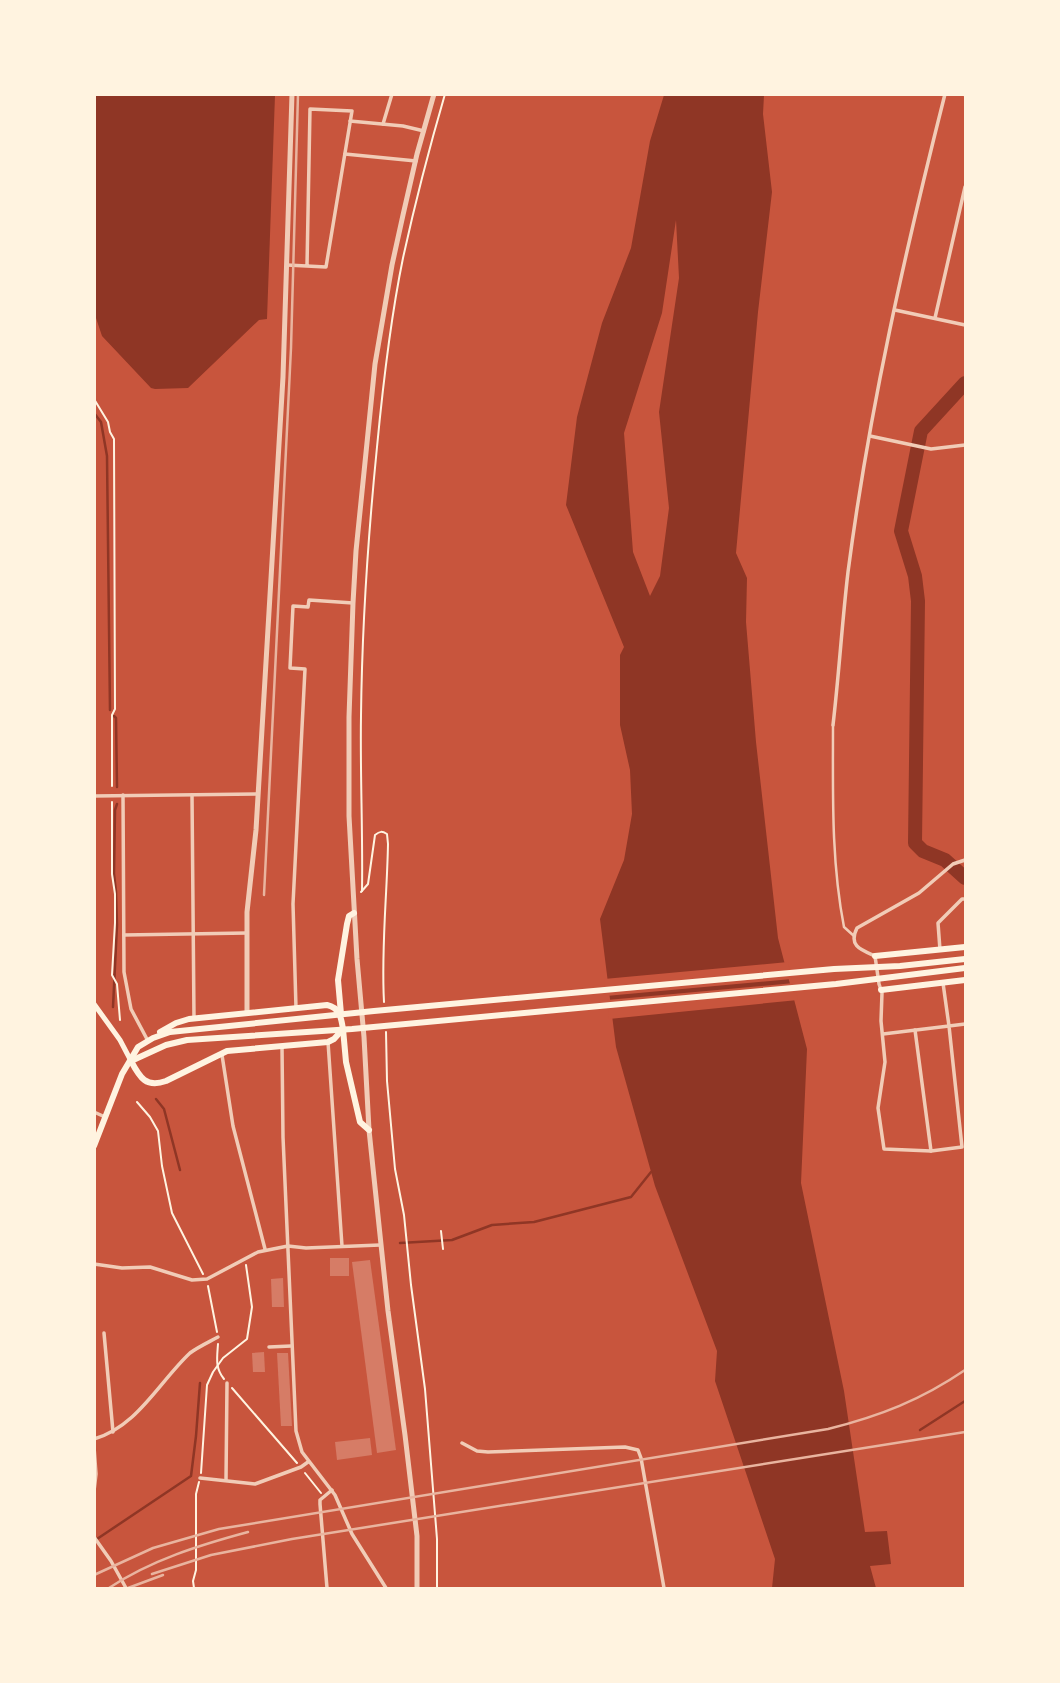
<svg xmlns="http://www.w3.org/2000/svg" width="1060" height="1683" viewBox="0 0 1060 1683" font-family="Commissioner,sans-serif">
<rect width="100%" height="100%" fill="#c8553d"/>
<g fill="#8f3625" fill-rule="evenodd">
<polygon points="94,95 275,95 267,319 259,320 188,388 155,389 151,388 102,336 95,315"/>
<path d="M664 95H764L763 114 772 192 758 312 736 553 747 578 746 622 756 742 778 938 807 1049 801 1183 844 1391 865 1532 887 1531 891 1564 870 1566 876 1588H772L775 1559 715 1381 717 1351 655 1186 616 1047 600 919 624 860 632 814 630 770 620 725V655L624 647 566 505 577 417 602 323 631 248 650 141ZM676 220 679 278 659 412 669 508 660 576 650 596 633 552 624 433 662 313Z"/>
</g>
<g fill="#c8553d">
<polygon points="788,962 792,979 606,996 604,979"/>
<polygon points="794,983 798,1000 609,1019 607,1000"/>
</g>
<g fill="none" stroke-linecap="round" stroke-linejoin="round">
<g stroke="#8f3625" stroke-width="2.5">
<polyline points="94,413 101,422 107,456 110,710"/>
<polyline points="114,716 116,718 117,787"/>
<polyline points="113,1007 117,925 116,892 114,874 115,810 117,804"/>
<polyline points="156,1099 164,1109 180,1170"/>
<polyline points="400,1243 452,1240 492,1225 534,1222 631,1197 651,1172"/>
<polyline points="920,1430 965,1401"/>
<polyline points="94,1541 191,1476 196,1436 200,1383"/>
</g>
<polyline stroke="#8f3625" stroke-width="14" points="965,383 921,431 901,531 915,576 918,601 915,843 923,851 945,860 965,878"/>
</g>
<g fill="#d67c66">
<rect x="330" y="1258" width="19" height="18"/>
<polygon points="370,1260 396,1450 377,1453 352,1262"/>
<polygon points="283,1278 284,1307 272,1307 271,1279"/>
<polygon points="264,1352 265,1372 253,1372 252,1353"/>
<polygon points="277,1353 288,1353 292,1426 281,1426"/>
<polygon points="370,1438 372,1455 337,1460 335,1442"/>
</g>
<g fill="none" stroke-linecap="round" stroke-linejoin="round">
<g stroke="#fff3e0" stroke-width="2">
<polyline points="94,399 108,422 110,432 114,439 115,709 112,715 112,786"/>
<polyline points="112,802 112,874 115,894 115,923 112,975 117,984 120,1020"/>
<path d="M362 891C363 832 360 774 361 716 362 626 368 537 377 447 383 384 390 321 403 258 415 203 429 149 445 94"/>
<path d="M361 892 368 884 375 835C380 831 382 831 387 834L388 844C387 897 381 949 384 1002"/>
<polyline points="386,1032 387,1081 395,1169 404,1215 411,1285 425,1389 437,1539 437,1588"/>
<polyline points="137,1102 150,1117 158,1131 162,1166 172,1213 203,1274"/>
<polyline points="441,1231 443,1249"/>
<polyline points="208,1286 217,1332"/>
<path d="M218 1344C217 1358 215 1368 224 1379"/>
<polyline points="232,1388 297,1463"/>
<polyline points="201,1473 207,1385 213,1372 223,1358 247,1339 252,1307 246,1265"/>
<polyline points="305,1473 321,1493"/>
<polyline points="194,1588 193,1581 196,1570 196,1494 199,1482"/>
</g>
<path stroke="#f1ccb7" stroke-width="2.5" d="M833 725C833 792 831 861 844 927L854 936"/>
<g stroke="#f1ccb7" stroke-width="3.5">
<polyline points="964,94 965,95"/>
<polyline points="350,121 403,126 424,131"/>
<polyline points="383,124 392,94"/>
<polyline points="345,154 416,161"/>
<polyline points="287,265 326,267 352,111 310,109 307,266"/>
<polyline points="895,310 965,325"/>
<polyline points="935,318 965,187"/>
<polyline points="870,436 931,449 965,445"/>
<path d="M833 725C839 674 842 623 848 572 869 411 905 252 945 94"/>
<polyline points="123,795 124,972 131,1009 148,1041"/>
<polyline points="192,795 194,1018"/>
<polyline points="94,796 257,794"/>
<path d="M965 860 953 864 919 893 857 928C848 946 861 950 875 956L879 984 882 993 881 1021 885 1062 878 1108 884 1149 931 1151 962 1147 949 1026 965 1024"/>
<polyline points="124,935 247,933"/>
<polyline points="940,950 938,923 962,899 965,899"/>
<polyline points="296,1008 293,904 305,669 290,668 293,606 308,607 309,600 353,603"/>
<polyline points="915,1030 931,1151"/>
<polyline points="883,1034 949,1026 943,983"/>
<polyline points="328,1042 342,1246"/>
<polyline points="282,1047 283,1137 296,1431 302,1452 335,1495 352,1534 386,1588"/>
<polyline points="222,1055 233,1126 265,1249"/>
<polyline points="94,1112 105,1117"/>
<polyline points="94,1264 122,1268 150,1267 192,1280 207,1279 258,1252 288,1246 306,1248 380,1245"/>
<polyline points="104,1333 113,1432"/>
<polyline points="269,1347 291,1346"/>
<path d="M94 1439C137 1427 159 1382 190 1353 198 1347 209 1342 218 1337"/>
<polyline points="462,1443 477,1451 488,1452 625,1447 638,1450 641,1458 664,1588"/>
<polyline points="94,1447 96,1474 94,1491"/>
<polyline points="200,1478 255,1484 301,1467 308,1462"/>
<polyline points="226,1480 227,1383"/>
<polyline points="94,1537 111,1561 126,1588"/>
<polyline points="327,1588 320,1504 320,1500 332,1490"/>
</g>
<g stroke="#f1ccb7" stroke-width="5">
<polyline points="247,1013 247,912 256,830 283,377 292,94"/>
<polyline points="417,1588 417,1536 405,1435 388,1311 369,1130 364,1037 357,959 349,816 349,717 353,603 356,551 375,364 392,265 403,215 417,154 434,94"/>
</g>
<polyline stroke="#fff3e0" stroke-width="5" points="94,1004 120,1040 131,1061"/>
<g stroke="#fff3e0" stroke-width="6">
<polyline points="875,956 965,947"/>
<polyline points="881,990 965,980"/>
<polyline points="341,1014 338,980 347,924 349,916 354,913"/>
<polyline points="343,1029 346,1062 360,1122 369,1130"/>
<polyline points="131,1061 166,1045 187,1040 352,1029 836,984 965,968"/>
<path d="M131 1061C140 1078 146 1088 166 1081L227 1051 328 1042 334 1039 343 1029C341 1017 340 1008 327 1005L189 1019 176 1023 160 1032"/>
<polyline points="94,1146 122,1074 138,1047 153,1038 170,1032 374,1011 834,969 900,966 965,959"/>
</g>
<g stroke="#e9b49f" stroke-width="2.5">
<polyline points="264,895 291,348 298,94"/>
<polyline points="152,1574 211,1555 292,1539 965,1432"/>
<path d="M94 1575 153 1548 219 1529 828 1429C880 1416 921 1400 965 1370"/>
<path d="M109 1588C151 1560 200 1545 248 1532"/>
<polyline points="128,1588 163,1575"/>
</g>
</g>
<rect width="1060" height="1683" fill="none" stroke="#fff3e0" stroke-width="192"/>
</svg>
